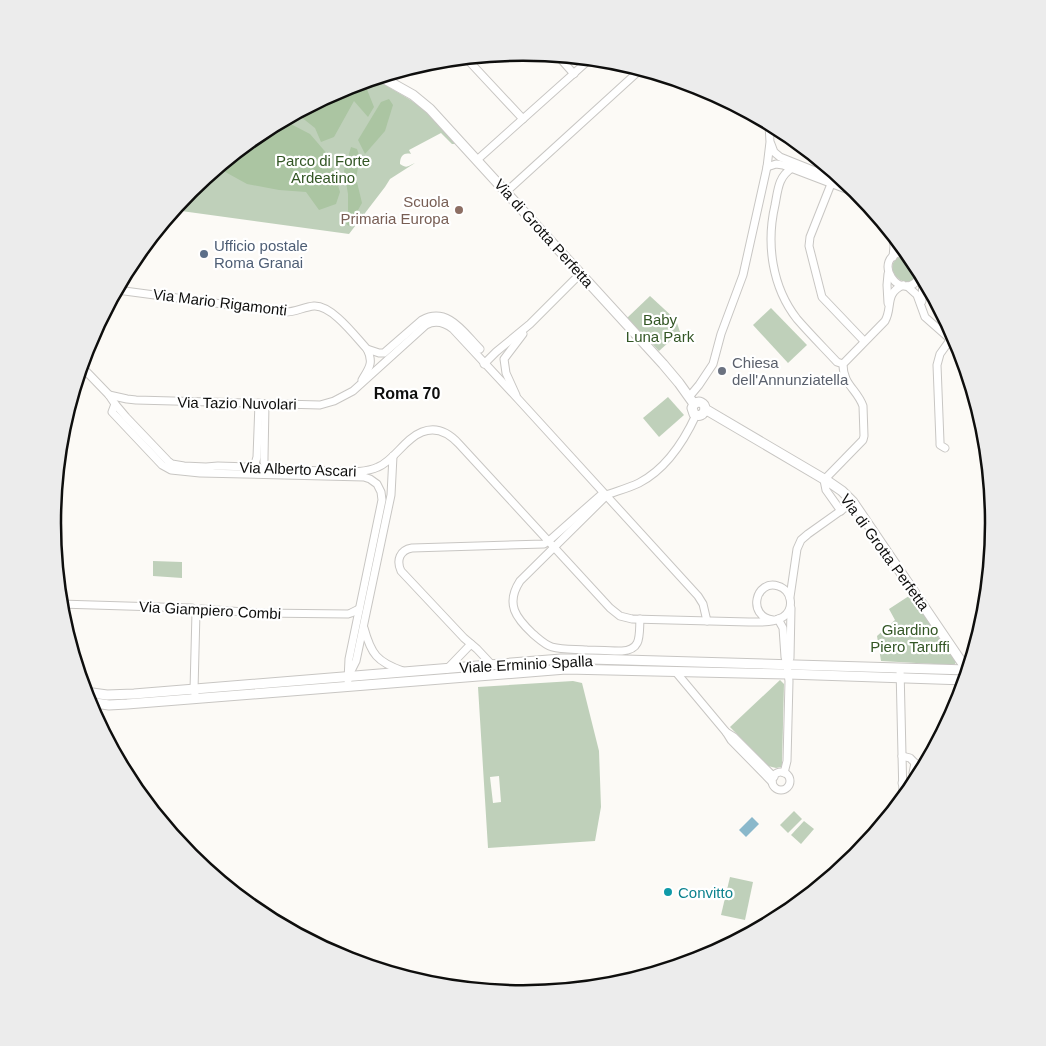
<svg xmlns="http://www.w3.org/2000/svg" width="1046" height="1046" viewBox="0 0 1046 1046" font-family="Arial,sans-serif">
<rect width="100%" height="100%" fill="#fcfaf6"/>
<g fill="#bfd0ba" fill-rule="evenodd">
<path d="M375 79 409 99 422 108 457 144H452L441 133 409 150 411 154C403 152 400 157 400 164 407 169 408 166 415 163L390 179 385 187 349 234 174 210 191 190 262 132 343 88Z"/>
<path d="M905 255 910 256 919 270C910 301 873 263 905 255Z"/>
<polygon points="650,296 676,320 680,332 659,351 627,318"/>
<polygon points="771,308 807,345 788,363 753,325"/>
<polygon points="668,397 684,415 659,437 643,418"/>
<polygon points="153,561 182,562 182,578 153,576"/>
<path d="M912 594 937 632C939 642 946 652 955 657L956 662 955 664 952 665 881 661 877 636 895 620 889 609Z"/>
<polygon points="780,680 784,684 782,765 781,767 776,768 768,766 730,727"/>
<path d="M573 681 582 683 599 751 601 807 595 841 488 848 478 687ZM499 776 501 802 493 803 490 777Z"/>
<polygon points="794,811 802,819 788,833 780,825"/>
<polygon points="804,821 814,829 801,844 791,835"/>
<polygon points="730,877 753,882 745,920 721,915"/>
</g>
<g fill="#abc5a2">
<polygon points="364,82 374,107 368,117 354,101 334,137 321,142 315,128 296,113 343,88"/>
<polygon points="389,99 393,105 385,131 365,154 358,140 381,102"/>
<polygon points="283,120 310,134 329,156 340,192 336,204 319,210 306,192 279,190 247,184 218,168 262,132"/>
<polygon points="351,147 357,149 360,158 356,178 362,203 349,226 343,221 348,211 348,194 344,171"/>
</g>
<polygon fill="#8ab8cb" points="752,817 759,824 746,837 739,830"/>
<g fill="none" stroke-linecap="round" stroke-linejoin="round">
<g stroke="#8ab8cb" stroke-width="2">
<polyline points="928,288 931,298"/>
<polyline points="932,295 931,298 942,313"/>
</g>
<defs>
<g id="minor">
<polyline points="558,56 574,74"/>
<polyline points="466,58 523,119"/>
<polyline points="771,144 774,152 780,157 850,185"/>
<polyline points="477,160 590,59"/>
<polyline points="767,167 776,164 783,165 859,194"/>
<path d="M792 168C778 177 778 190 775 205 766 244 772 287 797 319 810 334 824 348 837 362L843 364"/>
<polyline points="833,179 810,237 809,246 822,297 864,341"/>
<polyline points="506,192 641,69"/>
<polyline points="892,234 894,246 893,257"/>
<path d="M906 251C866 256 903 309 921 275"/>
<polyline points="907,286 917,295 925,317 959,347"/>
<path d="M117 290 283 312C294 313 303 307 314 306 332 305 355 336 367 349 374 363 369 368 362 380"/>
<polyline points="922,301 923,277"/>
<polyline points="888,303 887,285 888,274"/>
<path d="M367 349 379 353H384L422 320C448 306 464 333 480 349"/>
<polyline points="484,364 496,352 530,324 580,274"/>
<path d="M81 366 109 395 115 404 126 417 168 461 172 464 184 466 206 467 218 466C255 467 291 470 328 471 344 471 363 474 378 467 395 460 404 439 422 432 437 426 449 433 459 444L610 608 620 616 632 619 749 622C759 622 774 623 783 617 795 609 792 590 778 586 756 579 746 616 773 620"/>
<path d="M109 395 127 399 136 400 320 405 334 401 353 391 426 325C435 320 444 322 453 329L519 400 698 596 703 604 707 621"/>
<polyline points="516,395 506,373 504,359 523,334"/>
<polyline points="689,397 699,385 713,364 721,334 743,275 767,167 770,142 769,124"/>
<polyline points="115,404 112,412 162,465 171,470 200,473 364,477 370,479 377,484 381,492 382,500 349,659 348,680"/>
<polyline points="265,404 264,458 264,462 268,468"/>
<polyline points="945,448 940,445 940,442 937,365 940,354 950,340"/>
<polyline points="253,468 255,464 257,457 259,403"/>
<path d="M606 495C617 491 629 488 639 483 666 469 684 441 696 415"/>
<path d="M606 496 520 581C505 604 516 618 533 634 539 639 545 645 552 647 563 650 576 649 587 650 599 650 610 651 622 651 642 650 639 635 640 619"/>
<path d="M841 511 826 490 824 480 863 440 864 436 863 406C857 389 843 385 843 364L885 321C893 307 884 294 903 285"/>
<polyline points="790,597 797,549 801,540 808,534 853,502"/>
<polyline points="60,604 192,608 196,612"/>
<polyline points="196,612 201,609 260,613 348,614 351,613 359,609"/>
<polyline points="778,619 783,628 785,657 787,665 789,681 787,761 784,773"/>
<path d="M364 628C371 654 377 662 403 671"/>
<path d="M492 665 477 649 464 638 401 571C396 560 400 550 412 548L544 544 551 539 603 493"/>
<polyline points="787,665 790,658 791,608"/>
<polyline points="900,668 903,798"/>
<polyline points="447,669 471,644"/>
<polyline points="675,671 726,732 734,737 774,777"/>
<polyline points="348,677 356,661 391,495 393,456"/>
<polyline points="195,694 194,690 196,612"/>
<polyline points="726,732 731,740 772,782"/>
<polyline points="902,756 910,758 922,770"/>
<polyline points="915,763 913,773 917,780"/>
<circle cx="781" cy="781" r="9"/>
<polyline points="902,783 911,783 917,780"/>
</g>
<g id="tertiary">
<path d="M381 77 413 95 430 109 663 364 679 383 694 404 692 408 694 414C699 417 704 415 705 409"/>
<path d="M694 404C699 400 705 403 705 409L829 482 842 491 853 502 967 670"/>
</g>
<g id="secondary">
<polyline points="85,692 107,695 134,694 561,659 590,659 968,670"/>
<polyline points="88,702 109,705 127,704 566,669 788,674 965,680"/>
</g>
</defs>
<use href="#minor" stroke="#c8c6c3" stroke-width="9"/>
<use href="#tertiary" stroke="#c8c6c3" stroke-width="11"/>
<use href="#secondary" stroke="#c8c6c3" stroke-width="11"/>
<use href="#minor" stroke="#fff" stroke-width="7"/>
<use href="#tertiary" stroke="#fff" stroke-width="9"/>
<use href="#secondary" stroke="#fff" stroke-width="9"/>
</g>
<circle fill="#8d6e63" stroke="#fff" stroke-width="2" cx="459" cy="210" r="5"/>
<circle fill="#5c6f8a" stroke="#fff" stroke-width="2" cx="204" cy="254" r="5"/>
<circle fill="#6b7280" stroke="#fff" stroke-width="2" cx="722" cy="371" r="5"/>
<circle fill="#0f9aa8" stroke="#fff" stroke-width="2" cx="668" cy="892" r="5"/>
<g text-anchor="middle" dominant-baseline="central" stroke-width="4.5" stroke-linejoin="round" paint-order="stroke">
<g font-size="15" fill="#335625" stroke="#fff">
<text x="323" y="160">Parco di Forte<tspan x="323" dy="17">Ardeatino</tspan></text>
<text x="660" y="319">Baby<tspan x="660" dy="17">Luna Park</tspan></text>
<text x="910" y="629">Giardino<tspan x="910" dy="17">Piero Taruffi</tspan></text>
</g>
<g font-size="15" fill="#785e54" stroke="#fff" text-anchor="end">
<text x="449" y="201">Scuola<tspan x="449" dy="17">Primaria Europa</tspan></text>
</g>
<g font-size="15" fill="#0e0e0d" stroke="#fff">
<text transform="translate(544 233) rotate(48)">Via di Grotta Perfetta</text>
<text transform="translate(220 302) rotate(7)">Via Mario Rigamonti</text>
<text transform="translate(237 403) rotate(1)">Via Tazio Nuvolari</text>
<text transform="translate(298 469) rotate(2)">Via Alberto Ascari</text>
<text transform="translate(885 552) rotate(54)">Via di Grotta Perfetta</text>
<text transform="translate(210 610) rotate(3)">Via Giampiero Combi</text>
<text transform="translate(526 664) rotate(-3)">Viale Erminio Spalla</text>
</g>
<g font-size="15" fill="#4e5e75" stroke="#fff" text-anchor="start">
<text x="214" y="245">Ufficio postale<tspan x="214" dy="17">Roma Granai</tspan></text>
</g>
<g font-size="15" fill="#5b616d" stroke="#fff" text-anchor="start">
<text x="732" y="362">Chiesa<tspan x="732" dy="17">dell'Annunziatella</tspan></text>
</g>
<g font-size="15" fill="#0d838f" stroke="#fff" text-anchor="start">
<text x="678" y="892">Convitto</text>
</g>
<g font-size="16" font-weight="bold" fill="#0e0e0d" stroke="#fff">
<text x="407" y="393">Roma 70</text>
</g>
</g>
<path d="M0 0H1046V1046H0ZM61 523a462 462 0 1 1 924 0a462 462 0 1 1-924 0Z" fill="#ececec" fill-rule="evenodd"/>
<path fill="none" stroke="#0e0e0d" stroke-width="2.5" d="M61 523a462 462 0 1 1 924 0a462 462 0 1 1-924 0Z"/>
</svg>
